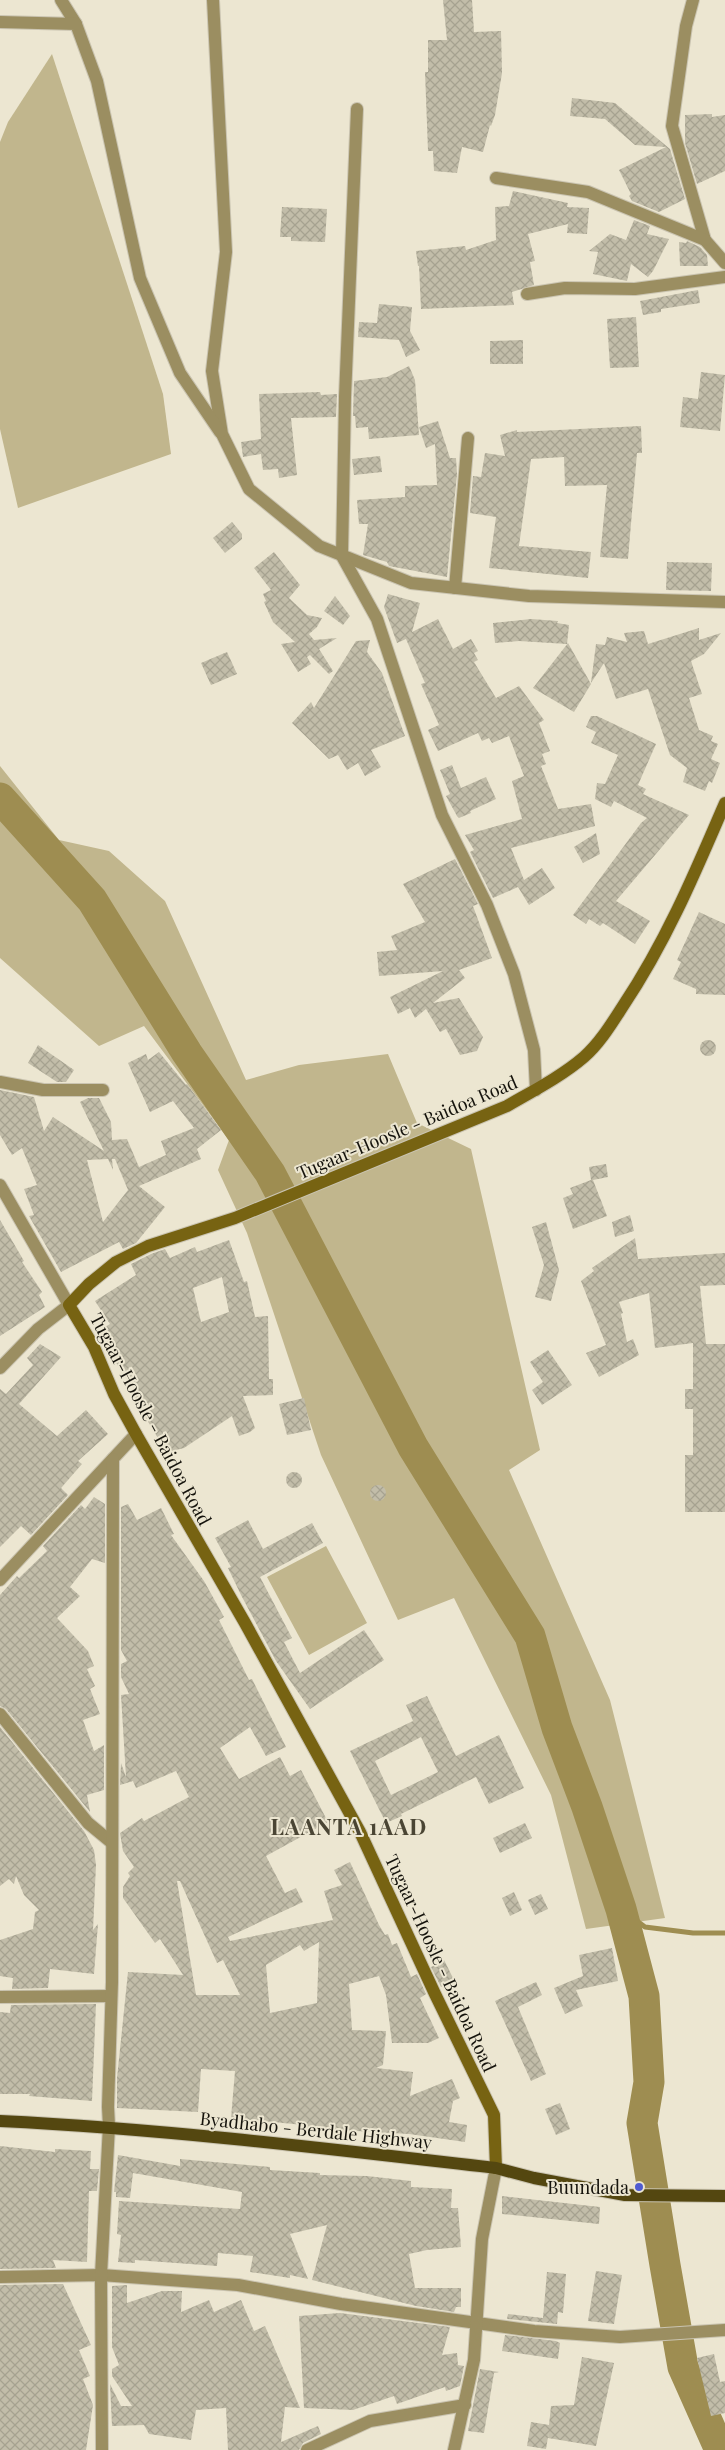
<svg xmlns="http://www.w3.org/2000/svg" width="725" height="2450" viewBox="0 0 725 2450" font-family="'Playfair Display',serif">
<defs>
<pattern id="building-cross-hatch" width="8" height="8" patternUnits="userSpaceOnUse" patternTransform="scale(1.25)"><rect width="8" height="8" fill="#c2bda9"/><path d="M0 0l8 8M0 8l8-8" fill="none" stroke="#a6a290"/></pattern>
</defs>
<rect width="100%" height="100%" fill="#ece6d1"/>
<g fill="#c1b68d">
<polygon points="52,54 163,394 171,454 18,508 0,429 0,142 8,122"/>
<polygon points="0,766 59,840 109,851 165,901 246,1080 299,1065 388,1054 417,1123 471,1149 540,1450 509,1470 610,1700 665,1918 586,1929 551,1795 454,1598 398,1620 321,1455 247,1233 218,1170 229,1140 144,1026 99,1046 0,958"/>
<polygon points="326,1546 367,1623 309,1655 267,1577"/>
</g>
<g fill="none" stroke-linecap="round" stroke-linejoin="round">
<polyline stroke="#9e8d51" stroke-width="5" points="621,1909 645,1927 693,1933 725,1933"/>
<polyline stroke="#9e8d51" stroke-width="31" points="0,798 92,900 187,1053 270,1173 413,1447 530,1636 557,1728 587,1807 621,1909 644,1996 649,2082 642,2123 665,2265 683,2367 720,2450"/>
</g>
<g fill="url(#building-cross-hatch)" fill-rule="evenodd">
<polygon points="443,0 472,0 474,32 501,31 502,73 495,115 491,126 490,125 483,152 462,147 457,173 434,171 433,151 428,151 425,72 428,72 428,40 447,40"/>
<polygon points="572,98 615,103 670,149 685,199 659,212 632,201 629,196 631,194 619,170 666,147 635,145 605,119 570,116"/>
<polygon points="712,114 712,117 725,115 725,171 697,184 685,143 685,115"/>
<polygon points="513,191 568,203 567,207 589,208 587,234 567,233 568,224 528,234 535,261 530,262 534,285 512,292 514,305 421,309 419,266 418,266 416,251 465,246 466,250 496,240 495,207 509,206"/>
<polygon points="282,207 327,209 325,242 291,241 291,237 280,237"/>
<polygon points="634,220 650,226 647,234 669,239 653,271 648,277 631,264 627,281 593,274 598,252 589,251 610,234 626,240"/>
<polygon points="687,241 700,247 707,255 708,266 680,266 679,242 686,243"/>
<polygon points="698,290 700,303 661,309 661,312 643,315 640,301"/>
<polygon points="379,304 412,307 410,331 420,350 406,357 399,340 358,337 359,322 377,323"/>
<polygon points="636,317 639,367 610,368 607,319"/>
<polygon points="523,340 523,364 490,364 490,341"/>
<polygon points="409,366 415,380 419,435 369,439 368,427 356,428 355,416 353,416 354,381 387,377"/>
<polygon points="701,372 725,375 720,431 680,427 683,397 698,399"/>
<polygon points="320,392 321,395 337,394 336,417 291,418 297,475 279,478 278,469 263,470 261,454 243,457 241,442 261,439 259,394"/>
<polygon points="438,421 450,458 456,458 457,474 447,577 389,566 387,562 363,555 368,524 359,524 357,500 405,497 405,486 437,485 435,444 426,448 419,427"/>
<polygon points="641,426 642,453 637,453 628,559 600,557 607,485 565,486 564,457 531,459 519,546 591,552 588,578 489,568 496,517 470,513 473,476 481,477 485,453 505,456 500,435 517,430 517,432"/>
<polygon points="380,456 382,472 354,475 352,459"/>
<polygon points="232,522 242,534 242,539 225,553 213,538"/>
<polygon points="274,552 300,585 289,598 307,615 322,618 317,627 309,634 314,640 337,638 319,649 333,671 329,674 310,655 307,657 311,664 298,672 281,644 295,642 273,622 264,602 266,601 263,594 271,590 254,568"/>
<polygon points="667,562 712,563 711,591 666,590"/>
<polygon points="388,594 420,603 412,632 438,619 453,649 471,639 478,651 474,653 478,660 474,662 496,698 519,686 544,720 539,723 550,751 542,754 546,764 541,766 558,809 591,804 595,826 511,848 524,880 542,868 555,888 529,905 518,887 493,898 470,852 474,850 465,835 522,819 512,781 524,776 509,736 492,743 489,738 482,741 478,733 438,751 428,730 439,725 421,684 425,683 406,639 397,643 384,607"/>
<polygon points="335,596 350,616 343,625 324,611"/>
<polygon points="531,619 558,621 557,623 569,625 567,644 519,641 495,643 493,623"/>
<polygon points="699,628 699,640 721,633 704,654 691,661 702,694 689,698 699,730 713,736 711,741 718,744 711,759 720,763 712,783 709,781 705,791 683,782 687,768 670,755 648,689 616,699 604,663 591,683 596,644 605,645 607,637 627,642 624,633 644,631 648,644"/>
<polygon points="370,640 367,652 382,673 405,736 371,750 381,767 365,776 358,763 347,770 338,755 329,759 292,723 311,702 314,708 356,641"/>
<polygon points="568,643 591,684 574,712 533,688"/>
<polygon points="227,652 237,674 211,685 201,663"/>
<polygon points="591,716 597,716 656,744 638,785 646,789 643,794 689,815 616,901 650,921 635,944 603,923 600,926 589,919 586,924 573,915 641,823 647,818 614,801 611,807 595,799 597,783 605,784 618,755 591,743 596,732 586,727"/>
<polygon points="452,765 461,788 486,777 496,799 470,811 471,813 459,818 457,816 446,796 450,794 440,770"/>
<polygon points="596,833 600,854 583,863 574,847"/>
<polygon points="455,859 478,904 473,906 492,958 459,970 465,978 433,1003 459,998 483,1037 477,1051 460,1055 446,1029 440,1032 426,1009 415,1018 410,1008 398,1014 390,997 443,971 379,976 377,952 397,950 391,936 425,922 403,884"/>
<polygon points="699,912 725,924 725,995 696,994 696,989 673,979 681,962 677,960"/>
<circle cx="708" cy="1048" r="8"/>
<polygon points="38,1045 74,1070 66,1082 57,1082 28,1063"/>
<path d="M159 1052 186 1085 187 1084 221 1130 197 1149 201 1159 139 1186 165 1207 136 1243 123 1249 119 1242 61 1272 29 1216 34 1215 24 1189 37 1185 22 1148 12 1155 0 1135V1090L34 1097 44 1131 53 1117 104 1151 80 1102 88 1098H99L111 1122 112 1140 127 1139 139 1167 166 1155 161 1141 194 1128 173 1101 150 1112 128 1063 146 1054 148 1060ZM108 1159 113 1170 112 1159H115L128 1190 103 1222 87 1160Z"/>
<polygon points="606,1164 608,1177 593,1180 607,1216 573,1229 563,1198 573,1194 570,1188 591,1180 589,1167"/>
<polygon points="630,1215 634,1231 615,1237 612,1222"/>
<polygon points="0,1220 24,1261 22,1262 42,1292 39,1295 45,1307 0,1336"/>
<polygon points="546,1222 559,1270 551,1301 535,1297 544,1265 532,1227"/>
<polygon points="635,1238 638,1259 725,1253 725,1285 700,1286 706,1344 725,1344 725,1512 685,1512 685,1455 693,1455 693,1409 685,1409 685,1389 693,1389 693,1343 655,1348 649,1293 619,1302 623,1313 621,1314 627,1342 633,1339 639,1355 599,1377 586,1353 606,1345 581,1281 594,1271 592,1268"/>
<path d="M229 1240 244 1282 247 1281 255 1317 268 1316 269 1379H273V1395L243 1396 255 1428 250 1432 239 1436 232 1416 184 1448 164 1453 161 1443 130 1392 135 1389 122 1373 98 1331 110 1324 95 1301 136 1275 131 1264 151 1254 165 1249 170 1258 195 1247 197 1252ZM222 1277 229 1312 201 1322 193 1288Z"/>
<polygon points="40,1344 61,1357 19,1404 57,1436 86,1410 108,1434 78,1461 82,1464 61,1488 68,1495 31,1535 21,1526 0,1547 0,1389 6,1394 33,1365 27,1358"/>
<polygon points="548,1350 572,1385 542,1405 532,1390 543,1382 530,1362"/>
<polygon points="304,1398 311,1430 287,1435 279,1404"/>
<circle cx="294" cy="1480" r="8"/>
<circle cx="378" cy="1493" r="8"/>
<polygon points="94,1497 105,1504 105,1563 92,1559 70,1587 80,1596 57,1618 88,1651 94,1666 87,1669 95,1686 90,1689 100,1714 83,1720 94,1751 104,1745 104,1790 87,1795 90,1812 6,1709 0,1706 0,1595 17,1576 19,1578 47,1551 43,1546 81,1505 85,1509"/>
<path d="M128 1504 137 1520 161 1508 174 1534 171 1535 204 1581 224 1617 219 1620 249 1680 252 1679 286 1747 266 1756 250 1727 220 1748 239 1779 280 1757 290 1776 301 1770 328 1822 266 1856 285 1893 296 1888 303 1902 228 1937 230 1941 333 1920 324 1891 342 1885 334 1870 350 1862 379 1925 385 1935 388 1934 392 1945 397 1943 411 1977 417 1974 426 1994 420 1998 439 2038 428 2043H392L386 1995 379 1976 349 1984 352 2030 386 2031 383 2065 376 2068 413 2072 410 2096 452 2079 460 2098 453 2101 449 2122 467 2125 465 2142 409 2134 304 2128V2125L231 2118 235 2071 201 2069 198 2112 117 2108V2078L128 1972 183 1975 160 1939 155 1943 123 1898V1887L130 1876 128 1873 134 1867 123 1851 120 1833 142 1818 144 1821 189 1797 176 1771 136 1788 133 1781 120 1785 121 1763 126 1777 121 1695 129 1694 121 1677V1664L127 1661 121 1650V1507ZM177 1881H180L217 1963 223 1960 240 1995H196ZM319 1942 317 2003 270 2013 266 1965 300 1945 304 1951Z"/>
<polygon points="248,1520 263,1549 312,1523 323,1543 260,1577 292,1638 284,1642 300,1673 364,1630 384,1660 310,1709 276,1661 241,1595 228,1568 231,1567 215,1538"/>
<path d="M427 1696 456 1756 499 1735 524 1788 489 1804 476 1777 401 1814 402 1816 386 1823 350 1751 413 1721 406 1705ZM421 1737 438 1772 391 1795 375 1761Z"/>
<polygon points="0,1727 84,1831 94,1850 96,1865 93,1930 98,1924 94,1974 50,1969 48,1988 12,1989 13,1978 0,1976 0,1940 33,1929 35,1912 39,1910 24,1895 16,1876 14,1884 9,1879 0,1886"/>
<polygon points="525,1823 532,1838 500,1853 493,1838"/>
<polygon points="514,1892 522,1910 510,1916 502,1898"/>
<polygon points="541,1894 548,1909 535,1915 528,1900"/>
<polygon points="612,1948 618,1981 576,1990 583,2006 565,2014 554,1988 583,1976 579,1955"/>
<polygon points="444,1960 454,1980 441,1987 431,1967"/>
<polygon points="536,1982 542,1995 518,2007 546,2074 531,2081 495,2001"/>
<polygon points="96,2004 92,2101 29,2096 30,2094 0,2094 0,2012 10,2013 11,2005"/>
<polygon points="560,2103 570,2129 556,2135 545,2109"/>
<polygon points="0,2146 55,2152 55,2149 91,2151 90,2169 99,2169 97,2191 89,2191 87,2262 53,2260 56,2268 0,2269"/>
<polygon points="118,2155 180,2166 180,2159 270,2167 270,2170 320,2173 320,2175 367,2176 411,2181 411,2187 452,2189 451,2208 458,2208 461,2247 427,2250 409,2254 415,2288 461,2288 461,2307 456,2307 454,2312 416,2306 312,2280 327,2225 290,2234 308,2279 290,2275 290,2278 250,2272 253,2256 218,2253 217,2266 135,2260 135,2263 118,2262 121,2235 117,2234 119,2201 240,2209 242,2192 133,2173 130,2198 116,2197 116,2192 114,2192"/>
<polygon points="502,2196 600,2207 599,2224 502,2214"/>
<polygon points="596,2271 622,2275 614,2324 588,2321"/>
<polygon points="547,2272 566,2274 563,2313 558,2312 557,2324 507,2319 508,2314 543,2318"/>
<polygon points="63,2284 91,2345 79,2350 90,2376 83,2379 93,2405 86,2450 0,2450 0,2285"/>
<polygon points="127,2285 127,2303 162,2291 182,2291 181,2312 209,2300 214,2312 241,2300 254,2331 265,2326 300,2408 285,2407 281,2442 318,2426 321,2434 303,2443 299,2450 228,2450 226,2408 196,2410 191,2440 149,2434 144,2425 112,2426 110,2384 121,2406 132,2406 112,2376 112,2369 119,2365 112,2347 112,2286"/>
<polygon points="340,2313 450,2327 442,2355 457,2353 458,2365 464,2366 460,2386 446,2391 445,2387 397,2404 394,2396 353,2410 304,2408 299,2316"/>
<polygon points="505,2335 556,2341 560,2343 558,2359 502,2351"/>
<polygon points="714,2354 720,2382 725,2381 725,2413 711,2416 697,2358"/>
<polygon points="582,2357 614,2363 596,2446 548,2438 549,2431 546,2449 527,2446 531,2422 549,2425 551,2406 574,2405"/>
<polygon points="480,2369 499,2372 494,2373 484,2433 468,2431"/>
</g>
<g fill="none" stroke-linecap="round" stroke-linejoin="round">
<defs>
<g id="street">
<polyline points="61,0 76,24"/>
<polyline points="213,0 226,252 212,371 222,434 249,489 319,546 411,583 529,596 725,602"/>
<polyline points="693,0 686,26 672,126 705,240 725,263"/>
<polyline points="0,22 76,24 97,81 140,278 180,373 220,432"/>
<polyline points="357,109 345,397 342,556 377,619 442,815 487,905 514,974 534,1050 536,1090"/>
<polyline points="496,178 588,192 705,240"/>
<polyline points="527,294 565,288 635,289 725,277"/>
<polyline points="455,588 468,438"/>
<polyline points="0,1082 43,1090 103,1090"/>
<polyline points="0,1185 69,1305 38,1329 0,1368"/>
<polyline points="0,1580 136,1434"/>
<polyline points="0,1714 88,1823 111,1842"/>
<polyline points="0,1997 111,1996"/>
<polyline points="0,2277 101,2275 238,2285 341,2304 534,2331 620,2337 725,2330"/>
<polyline points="102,2450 101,2275 109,2126 108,2107 112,1982 113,1459"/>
<polyline points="307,2450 370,2421 465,2405"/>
<polyline points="454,2450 474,2360 482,2239 496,2168"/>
</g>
<path id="secondary" d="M496 2168 494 2115 435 1994 360 1832 245 1623 136 1434 114 1394 94 1347 69 1305 89 1284 116 1262 148 1246 235 1218 507 1106C533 1091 562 1076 584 1057 600 1043 612 1023 623 1006 666 942 695 873 725 803"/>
<path id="primary" d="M0 2121C166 2129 331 2149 496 2168L534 2178 625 2195 725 2196"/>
</defs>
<use href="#street" stroke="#cac4b1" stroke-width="14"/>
<use href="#secondary" stroke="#cac4b1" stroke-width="14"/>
<use href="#primary" stroke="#cac4b1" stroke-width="14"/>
<use href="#street" stroke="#9b8e61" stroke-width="12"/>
<use href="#secondary" stroke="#776312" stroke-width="12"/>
<use href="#primary" stroke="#544710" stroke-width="12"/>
</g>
<circle fill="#4f5bd1" stroke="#ece6d1" stroke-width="2" cx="639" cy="2187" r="5"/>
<g text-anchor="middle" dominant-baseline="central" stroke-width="4" stroke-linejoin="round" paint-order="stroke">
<g font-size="18" fill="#15130c" stroke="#ece6d1">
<text transform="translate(407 1127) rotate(-23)">Tugaar-Hoosle - Baidoa Road</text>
<text transform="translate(151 1419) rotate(62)">Tugaar-Hoosle - Baidoa Road</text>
<text transform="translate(441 1963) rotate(65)">Tugaar-Hoosle - Baidoa Road</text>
<text transform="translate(316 2130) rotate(6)">Byadhabo - Berdale Highway</text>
</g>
<g font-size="18" fill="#15130c" stroke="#ece6d1" text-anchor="end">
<text x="629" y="2187">Buundada</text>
</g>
<g font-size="22" font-weight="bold" letter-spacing="1" fill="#4a4534" stroke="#ece6d1">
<text x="349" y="1826">LAANTA 1AAD</text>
</g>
</g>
</svg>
